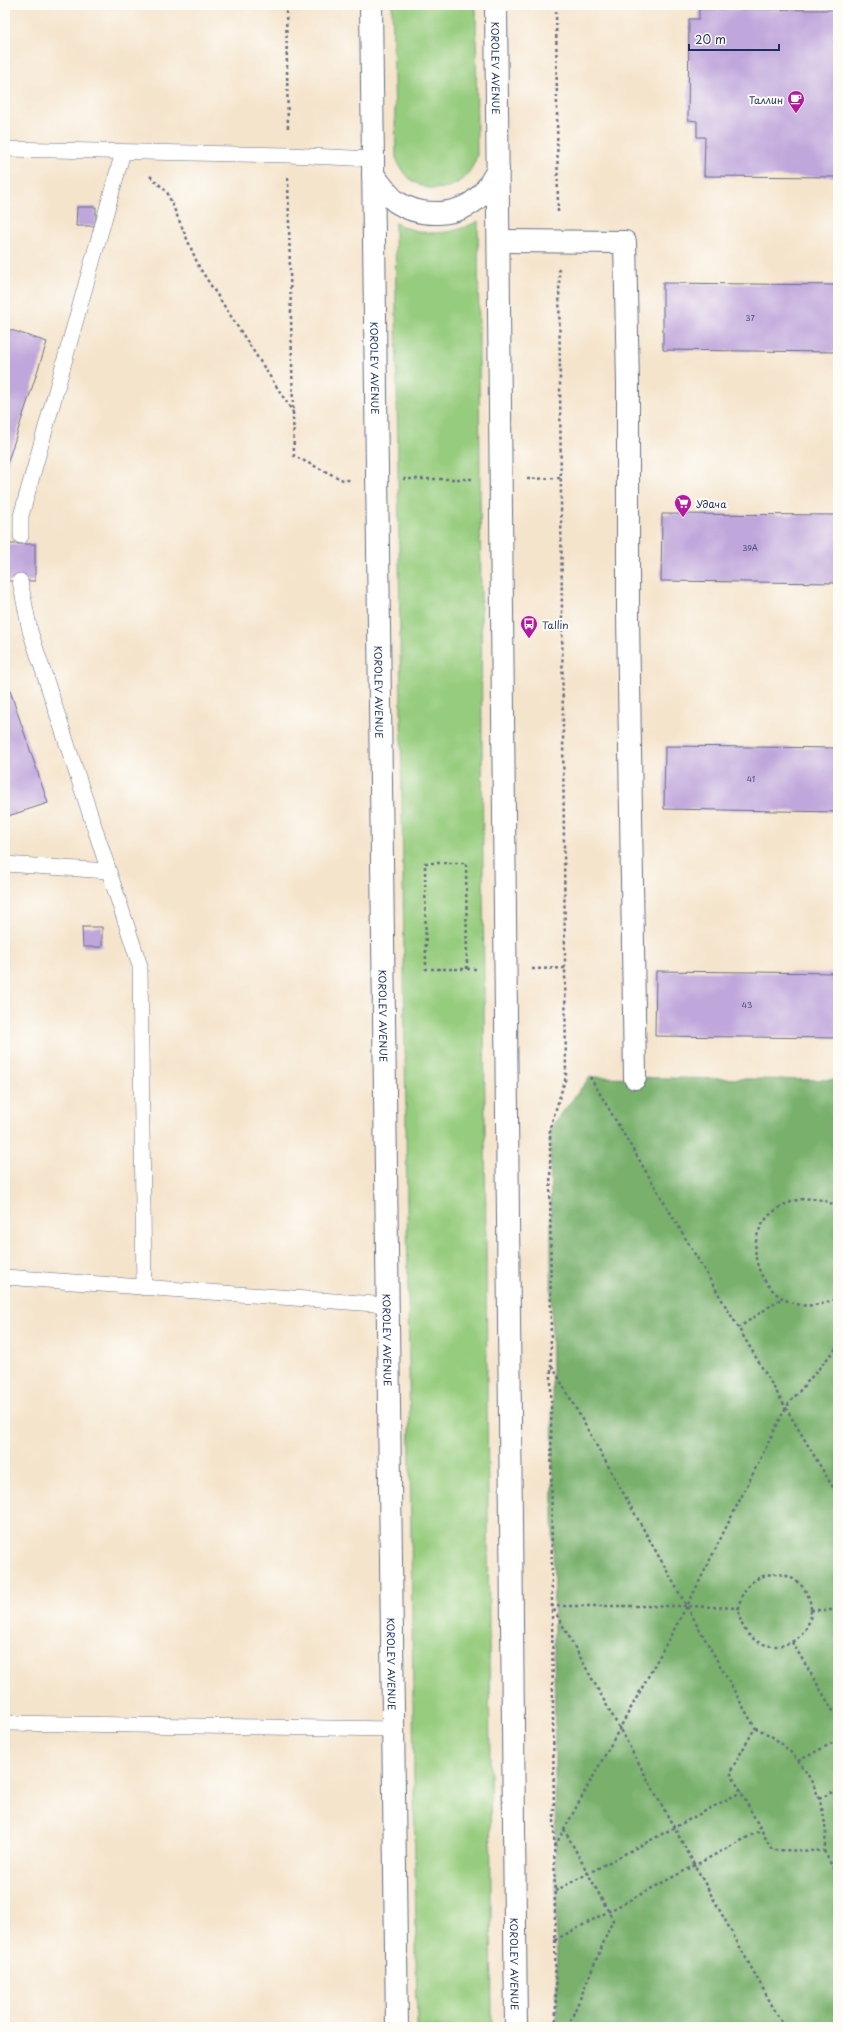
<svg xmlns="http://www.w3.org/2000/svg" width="843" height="2032" viewBox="0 0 843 2032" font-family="'Playpen Sans',sans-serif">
<rect width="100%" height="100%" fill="#fdfcf7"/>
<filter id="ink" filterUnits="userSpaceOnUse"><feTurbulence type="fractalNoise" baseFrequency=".025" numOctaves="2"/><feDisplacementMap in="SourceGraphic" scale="8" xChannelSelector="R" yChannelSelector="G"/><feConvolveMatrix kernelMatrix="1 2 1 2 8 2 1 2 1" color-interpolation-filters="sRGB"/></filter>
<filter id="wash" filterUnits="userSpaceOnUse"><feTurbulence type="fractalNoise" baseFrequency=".012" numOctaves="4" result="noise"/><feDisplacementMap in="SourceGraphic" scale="16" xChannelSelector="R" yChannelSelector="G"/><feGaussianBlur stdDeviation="0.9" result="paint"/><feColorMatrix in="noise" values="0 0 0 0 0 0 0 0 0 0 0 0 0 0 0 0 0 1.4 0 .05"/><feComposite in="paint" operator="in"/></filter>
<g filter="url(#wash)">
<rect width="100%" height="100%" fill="#f5e4cc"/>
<g fill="#96cc7d" stroke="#587e6e">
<path d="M392 5H476L477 155C465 199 410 200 396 157Z"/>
<path d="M478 221 492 2027H417L395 223C423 237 451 236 478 221Z"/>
</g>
<polygon fill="#78b06c" stroke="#4a7065" points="590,1077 838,1080 838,2027 557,2027 550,1128"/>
<g id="blocks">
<g fill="#bfa6db">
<polygon points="699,9 838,10 838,177 704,176 705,137 697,137 697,121 688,120 689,19 699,19"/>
<polygon points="77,207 96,207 96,226 76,226"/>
<polygon points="663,283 838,285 838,352 663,350"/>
<polygon points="5,328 47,342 5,470"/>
<polygon points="662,514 838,515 838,583 661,581"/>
<rect x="5" y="544" width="30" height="37"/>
<polygon points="5,676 48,803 5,817"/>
<polygon points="665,746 838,748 838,812 664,809"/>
<polygon points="82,927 102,927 102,947 83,947"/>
<polygon points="656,971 838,973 838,1038 655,1036"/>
</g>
</g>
</g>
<g filter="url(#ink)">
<use href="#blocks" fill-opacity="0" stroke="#676e84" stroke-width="1"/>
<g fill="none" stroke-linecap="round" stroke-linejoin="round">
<defs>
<g id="service">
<polyline points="5,149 288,155 373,159"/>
<polyline points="21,536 21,516 123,152"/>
<polyline points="20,581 30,631 140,966 144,1288"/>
<polyline points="5,864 108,871"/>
<polyline points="5,1277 388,1305"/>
<polyline points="5,1723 394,1729"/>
</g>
<polyline id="minor" points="499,241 625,242 628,383 628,616 635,1078"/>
<g id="primary">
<path id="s1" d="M371 5 397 2027"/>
<path id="s2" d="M496 5 516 2027"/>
<path d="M373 175C380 183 387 194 395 201 420 218 459 218 481 195 488 188 493 178 498 170"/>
</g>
</defs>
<use href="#service" stroke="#676e84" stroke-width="16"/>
<use href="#minor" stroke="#676e84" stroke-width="24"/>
<use href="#primary" stroke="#676e84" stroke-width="24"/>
<g stroke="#676e84" stroke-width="2.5" stroke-dasharray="3 3" stroke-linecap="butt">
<polyline points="286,5 288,131"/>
<polyline points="556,5 558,214"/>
<polyline points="150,176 167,192 199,267 293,412"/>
<polyline points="288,178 294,456 343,480 350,480"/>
<polyline points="403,479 474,479"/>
<polyline points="527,479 560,478"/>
<polygon points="425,863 466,863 467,969 426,969"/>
<polyline points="467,969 479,969"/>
<polyline points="532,969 565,968"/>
<polyline points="590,1077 838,1496"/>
<path d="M838 1207C824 1198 806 1196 791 1202 718 1229 769 1336 838 1297"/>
<polyline points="738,1328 782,1298"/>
<polyline points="552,1366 755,1728"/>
<circle cx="775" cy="1610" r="36"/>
<polyline points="740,1608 687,1606 552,1606 784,2027"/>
<polyline points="811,1610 838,1610"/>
<polyline points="792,1642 838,1719"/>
<path d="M755 1728C800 1745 833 1804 824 1851L772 1850 730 1772Z"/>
<polyline points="798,1761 838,1740"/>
<polyline points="819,1799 838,1789"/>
<polyline points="564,1829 613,1920 568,2027"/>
<polyline points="555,1846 687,1606 786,1407 838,1346"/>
<polyline points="824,1851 838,1877"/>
<polyline points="555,1891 741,1792"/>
<polyline points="555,1940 761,1830"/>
<polyline points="556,2027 552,1606 550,1128 566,1077 559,267"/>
</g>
<use href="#service" stroke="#fff" stroke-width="15"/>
<use href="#minor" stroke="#fff" stroke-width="22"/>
<use href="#primary" stroke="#fff" stroke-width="22"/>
</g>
</g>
<defs>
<symbol id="cafe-pin" viewBox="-11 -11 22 30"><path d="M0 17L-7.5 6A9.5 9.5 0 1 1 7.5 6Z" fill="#b5179e" stroke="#fdfcf7"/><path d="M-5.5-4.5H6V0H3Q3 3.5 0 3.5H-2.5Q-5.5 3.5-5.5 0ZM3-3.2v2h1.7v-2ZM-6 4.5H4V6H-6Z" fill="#fff"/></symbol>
<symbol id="supermarket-pin" viewBox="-11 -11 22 30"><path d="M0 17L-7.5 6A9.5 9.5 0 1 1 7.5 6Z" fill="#b5179e" stroke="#fdfcf7"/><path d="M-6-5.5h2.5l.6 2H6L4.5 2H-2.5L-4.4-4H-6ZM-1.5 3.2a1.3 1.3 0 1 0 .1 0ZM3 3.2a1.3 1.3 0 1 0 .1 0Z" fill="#fff"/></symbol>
<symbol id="bus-pin" viewBox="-11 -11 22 30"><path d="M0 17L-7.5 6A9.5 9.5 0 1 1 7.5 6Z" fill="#b5179e" stroke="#fdfcf7"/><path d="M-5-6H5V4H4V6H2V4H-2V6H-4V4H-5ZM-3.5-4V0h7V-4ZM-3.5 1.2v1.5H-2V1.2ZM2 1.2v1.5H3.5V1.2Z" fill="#fff"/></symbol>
</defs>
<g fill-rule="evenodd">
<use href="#cafe-pin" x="786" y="89" width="20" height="27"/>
<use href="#supermarket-pin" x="673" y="493" width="20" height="27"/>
<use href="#bus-pin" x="519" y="614" width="20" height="27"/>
</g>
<g text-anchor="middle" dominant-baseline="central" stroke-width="4" stroke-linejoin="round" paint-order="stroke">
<g font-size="8" fill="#444d7d">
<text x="750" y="318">37</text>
<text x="750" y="548">39А</text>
<text x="751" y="779">41</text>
<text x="747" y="1005">43</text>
</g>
<g font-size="10" fill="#1b2f5e" stroke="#fdfcf7">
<text stroke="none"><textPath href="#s2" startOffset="63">KOROLEV AVENUE</textPath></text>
<text stroke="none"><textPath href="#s1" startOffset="363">KOROLEV AVENUE</textPath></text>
<text stroke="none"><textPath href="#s1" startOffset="687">KOROLEV AVENUE</textPath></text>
<text stroke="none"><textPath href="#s1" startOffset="1011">KOROLEV AVENUE</textPath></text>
<text stroke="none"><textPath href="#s1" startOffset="1335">KOROLEV AVENUE</textPath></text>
<text stroke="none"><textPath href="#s1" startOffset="1659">KOROLEV AVENUE</textPath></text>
<text stroke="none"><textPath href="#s2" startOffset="1959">KOROLEV AVENUE</textPath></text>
</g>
<g font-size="10" fill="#1b2f5e" stroke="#fdfcf7" text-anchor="start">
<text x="783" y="99" text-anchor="end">Таллин</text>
<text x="696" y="503">Удача</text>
<text x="542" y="624">Tallin</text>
</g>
</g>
<rect width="843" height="2032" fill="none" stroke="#fdfcf7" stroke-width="20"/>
<path d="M689 44v6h90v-6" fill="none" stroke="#1b2f5e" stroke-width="2"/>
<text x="695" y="44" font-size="12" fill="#1b2f5e" stroke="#fdfcf7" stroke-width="3" paint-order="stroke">20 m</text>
</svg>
